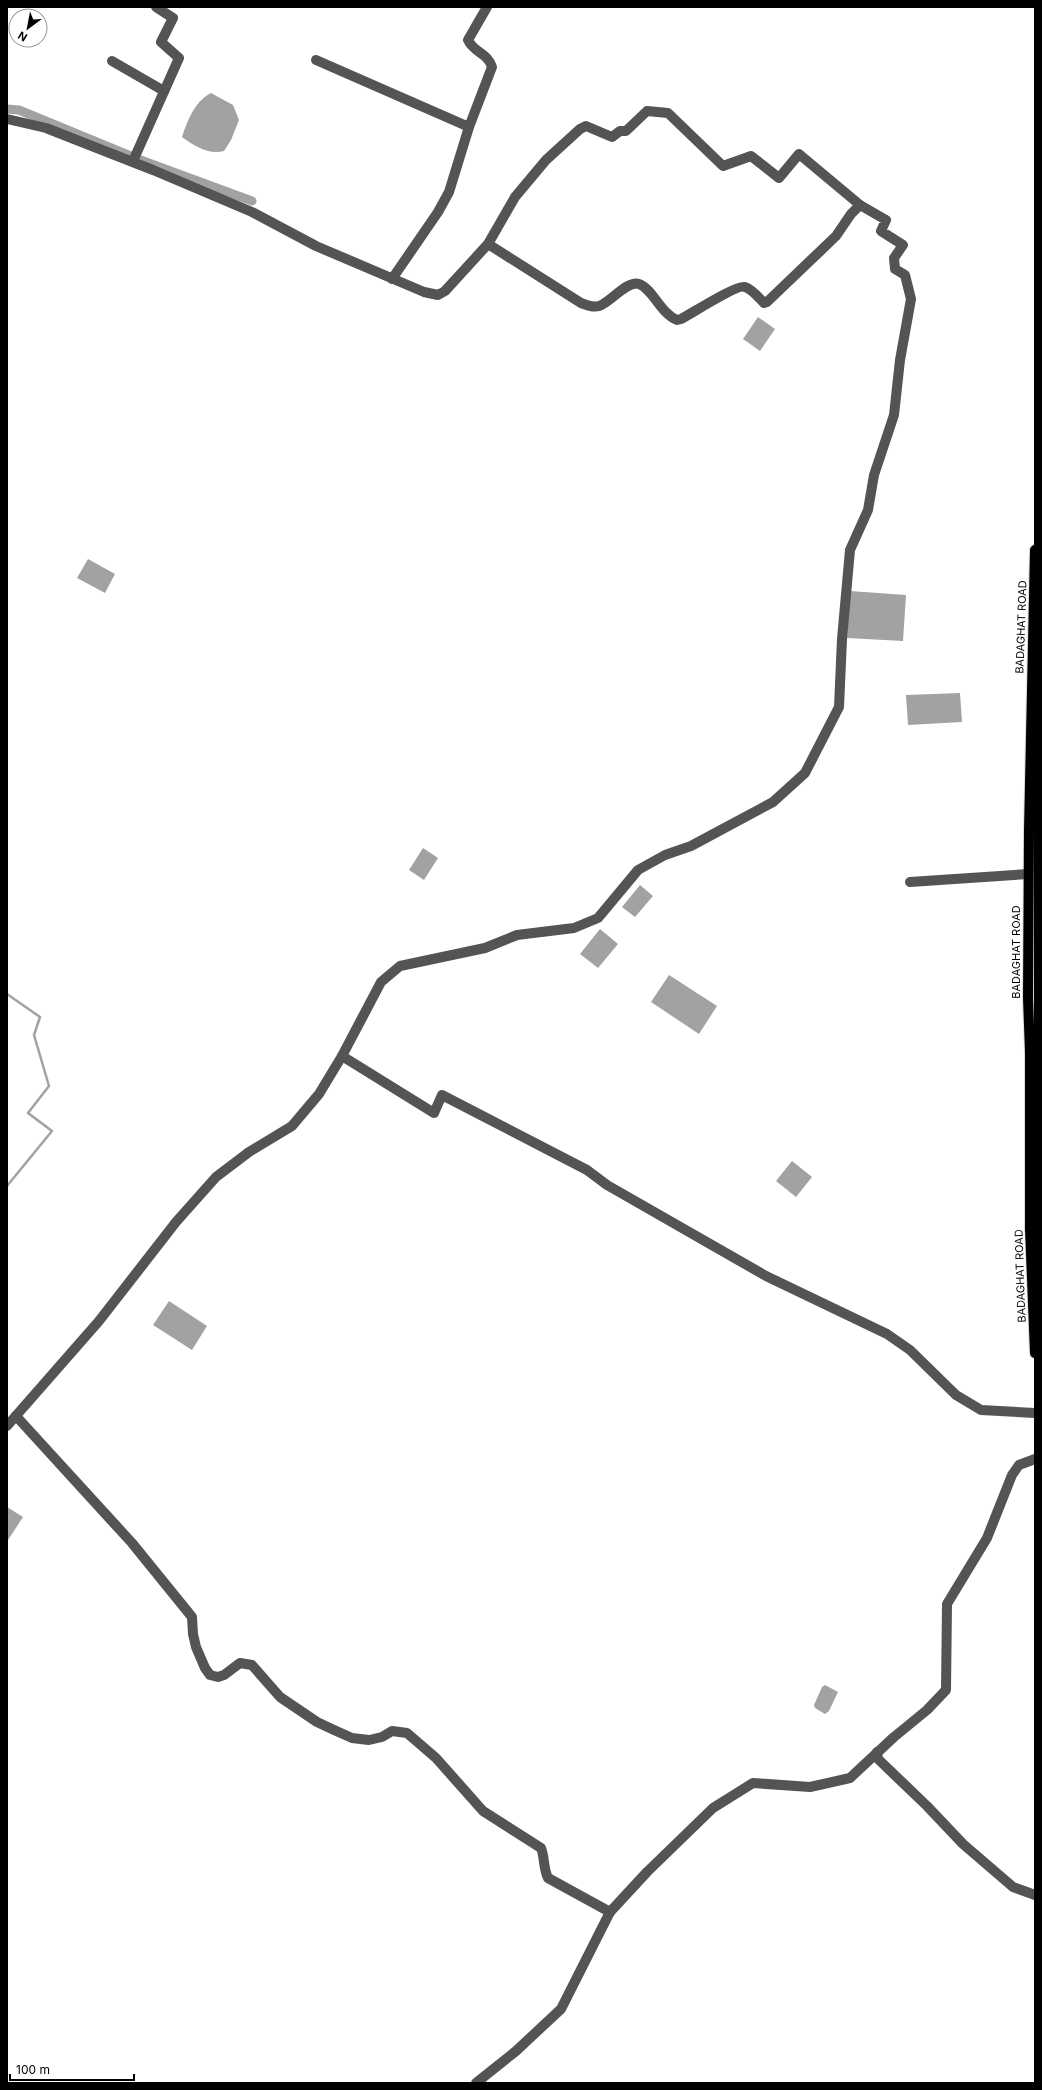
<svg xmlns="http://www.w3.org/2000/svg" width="1042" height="2090" viewBox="0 0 1042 2090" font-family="Inter,sans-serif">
<rect width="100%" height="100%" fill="#fff"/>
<g fill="#a2a2a2">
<path d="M211 93 233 105 239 120 231 140 224 151C209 155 194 146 182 137 188 120 194 102 211 93Z"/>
<polygon points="758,317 775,329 760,351 743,339"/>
<polygon points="88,559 115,574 105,593 77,578"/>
<polygon points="850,591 906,595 903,641 847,638"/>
<polygon points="960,693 962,722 908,725 906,695"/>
<polygon points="423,848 438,858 424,880 409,870"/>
<polygon points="640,885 653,896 635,917 622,907"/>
<polygon points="600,929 618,944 598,968 580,954"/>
<polygon points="669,975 717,1006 699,1034 651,1002"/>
<polygon points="792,1161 812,1177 796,1197 776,1181"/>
<polygon points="169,1301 207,1326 192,1350 153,1325"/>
<polygon points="7,1507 23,1517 8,1540 7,1540"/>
<polygon points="825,1685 838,1692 829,1711 825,1714 815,1708 814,1705 822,1687"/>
</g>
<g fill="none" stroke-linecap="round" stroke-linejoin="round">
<polyline stroke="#a2a2a2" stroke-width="2.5" points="7,994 40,1017 34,1035 49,1086 28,1113 52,1131 7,1186"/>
<polyline stroke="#a2a2a2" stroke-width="9" points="7,109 19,110 138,159 252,201"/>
<defs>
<polyline id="major" points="1035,550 1029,830 1028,998 1030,1052 1030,1229 1035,1353"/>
</defs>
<use href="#major" stroke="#dbdbdb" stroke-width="12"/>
<g stroke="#545454" stroke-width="10">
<polyline points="316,60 469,127"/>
<polyline points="112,61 164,91"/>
<path d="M7 119 46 128 153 170 252 212 316 246 424 292 438 295 445 291 488 244 581 303C586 305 593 308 599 306 610 303 627 280 639 284 653 289 660 313 677 320L681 319C691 314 737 284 745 287 752 289 759 298 764 303L767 302 836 236 851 214 860 205 799 154 779 178 751 156 723 166 668 113 647 111 626 131H620L612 137 586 126 580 129 546 160 515 197 488 244"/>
<polyline points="133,161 179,58 161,42 173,18 156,7"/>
<path d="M392 279 438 212 449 192 469 127 492 67C487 52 474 53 468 40L487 7"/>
<polyline points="910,882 1028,874"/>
<polyline points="342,1056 434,1113 442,1095 587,1170 607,1185 766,1276 887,1334 910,1350 956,1395 981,1410 1035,1413"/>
<path d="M16 1416 132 1543 192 1617 193 1634 196 1647 205 1668 210 1675 218 1677 224 1675 240 1663 252 1665 280 1697 317 1722 334 1730 352 1738 369 1740 382 1737 392 1731 407 1733 436 1758 483 1811 541 1848C545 1858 543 1868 548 1878L610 1912"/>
<polyline points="7,1426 99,1321 176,1222 216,1177 249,1152 292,1126 319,1094 342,1056 381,982 400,966 485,948 517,935 574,928 598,918 638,870 665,855 691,846 773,802 805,773 839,707 842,639 850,550 868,510 874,475 894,415 900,360 911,299 905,275 895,269 894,258 903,245 881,231 886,220 860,205"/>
<polyline points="877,1752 878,1759 927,1806 963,1844 1013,1887 1035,1895"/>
<polyline points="476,2083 516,2051 561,2009 610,1912 647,1872 713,1808 753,1783 810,1787 850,1778 894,1737 927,1710 946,1690 947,1604 987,1538 1012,1475 1019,1465 1035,1459"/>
</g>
<use href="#major" stroke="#000" stroke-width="10"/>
</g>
<g text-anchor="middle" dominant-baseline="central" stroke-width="4" stroke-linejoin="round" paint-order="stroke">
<g font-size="11" fill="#000" stroke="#fff">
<text transform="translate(1021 627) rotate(-88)">BADAGHAT ROAD</text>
<text transform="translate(1016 952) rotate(-90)">BADAGHAT ROAD</text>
<text transform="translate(1020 1276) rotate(-92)">BADAGHAT ROAD</text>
</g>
</g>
<rect width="1042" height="2090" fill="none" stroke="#000000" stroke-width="16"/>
<g transform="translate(28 28) rotate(212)"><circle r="19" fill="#ffffff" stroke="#999999"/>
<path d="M0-3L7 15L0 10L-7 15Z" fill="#000000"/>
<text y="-6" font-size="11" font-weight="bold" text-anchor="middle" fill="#000000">N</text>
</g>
<path d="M10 2074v6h124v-6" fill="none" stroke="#000000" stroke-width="2"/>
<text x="16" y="2074" font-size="12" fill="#000000" stroke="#ffffff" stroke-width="3" paint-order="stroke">100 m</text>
</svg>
